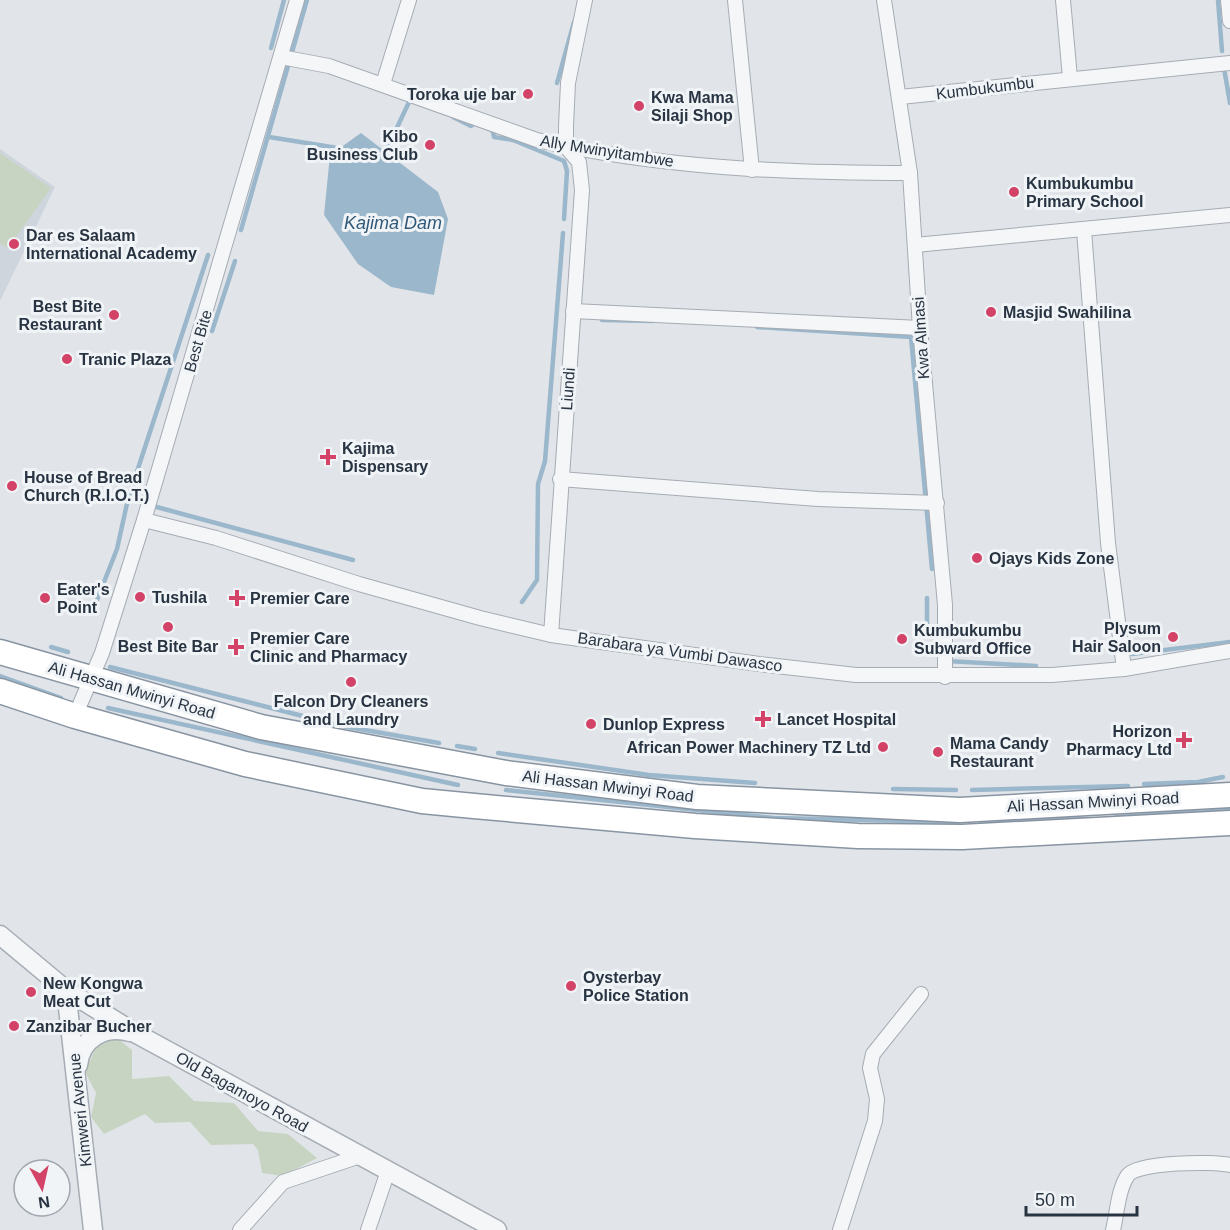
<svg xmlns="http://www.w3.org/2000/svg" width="1230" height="1230" viewBox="0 0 1230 1230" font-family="Helvetica,sans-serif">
<rect width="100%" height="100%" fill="#e1e5ea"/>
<polygon fill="#cfd5dc" points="0,149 55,187 0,301"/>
<g fill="#c8d4c2">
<polygon points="0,153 51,188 8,248 0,243"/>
<polygon points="117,1038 132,1050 132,1079 169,1076 194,1101 234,1103 258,1131 288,1134 317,1158 283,1176 262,1173 258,1150 253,1144 211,1145 190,1122 155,1123 145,1114 104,1134 91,1117 96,1093 85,1072 98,1043"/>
</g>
<polygon fill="#9bb7cb" points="361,133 438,192 448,219 434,295 391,287 358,264 324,215 330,155"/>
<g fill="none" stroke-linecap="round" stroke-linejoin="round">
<g stroke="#9bb7cb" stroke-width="4.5">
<polyline points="1218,0 1222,51"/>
<polyline points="271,48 284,0"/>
<polyline points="1224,68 1230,103"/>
<polyline points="557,83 574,22"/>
<polyline points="453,117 471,126 477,122"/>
<polyline points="492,128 494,137 513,140 564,161 567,171 564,219"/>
<polyline points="269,137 344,149"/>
<polyline points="382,155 384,155 411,98"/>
<polyline points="241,230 307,0"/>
<polyline points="602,320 653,321"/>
<polyline points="757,327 911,337 932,569"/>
<polyline points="212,331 235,261"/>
<polyline points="153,506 353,560"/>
<polyline points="927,598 927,633"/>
<polyline points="522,602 537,580 538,484 545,461 563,233"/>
<polyline points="93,610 117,549 128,499 208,255"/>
<polyline points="51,647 68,652"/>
<polyline points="1132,654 1230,642"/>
<polyline points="947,661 1036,666"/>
<polyline points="110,667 342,726 439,743"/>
<polyline points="0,676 61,698"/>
<polyline points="108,708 458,785"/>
<polyline points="457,746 475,749"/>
<polyline points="498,753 649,775 755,783"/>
<polyline points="1144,784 1198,782 1223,777"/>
<polyline points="893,789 956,790"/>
<polyline points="506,790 774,818 958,822"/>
<polyline points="972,790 1128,786"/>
<polyline points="1116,817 1230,810"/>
<polyline points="981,821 1087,819"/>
</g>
<defs>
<g id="minor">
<polyline points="735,0 752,170"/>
<polyline points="884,0 910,173 920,328 945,605 945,677"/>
<polyline points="1063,0 1070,78"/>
<polyline points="1228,0 1230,21"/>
<path d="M281 57 329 66 537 140C660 168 785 173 910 173"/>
<polyline points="383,84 409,0"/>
<polyline points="900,97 1230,63"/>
<polyline points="1084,230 1108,543 1124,669"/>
<polyline points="915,245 1230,215"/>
<polyline points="573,311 920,328"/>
<polyline points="560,479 818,499 937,503"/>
<polyline points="144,520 216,538 359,584 480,618 551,635 759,664 856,675 1052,675 1124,669 1230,651"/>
<polyline points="551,635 582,190 579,162 566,147 566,126 568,83 585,0"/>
<polyline points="75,716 102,653 144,520 297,0"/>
<polyline points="240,1230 283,1182 360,1156"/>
<polyline points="368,1230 388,1171"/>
<polyline points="840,1230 875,1121 877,1099 870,1068 873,1054 921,994"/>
<path d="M1113 1230C1117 1214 1118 1189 1128 1175 1138 1162 1213 1161 1230 1165"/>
</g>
<g id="tertiary">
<polyline points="0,935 66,990 135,1033 497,1230"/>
<polyline points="66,990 93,1230"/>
<path d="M78 1065C81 1038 105 1025 130 1032"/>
</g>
<g id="trunk">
<polyline points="0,652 261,727 506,773 697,797 960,810 1230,795"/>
<polyline points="0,691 75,716 245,764 422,801 474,806 695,826 858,836 962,837 1230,823"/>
</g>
</defs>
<use href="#minor" stroke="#a6acb4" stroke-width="16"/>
<use href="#tertiary" stroke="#a6acb4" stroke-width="21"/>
<use href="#trunk" stroke="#8894a1" stroke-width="27"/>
<use href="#minor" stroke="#f4f6f8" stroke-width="14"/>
<use href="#tertiary" stroke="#f4f6f8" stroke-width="18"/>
<use href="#trunk" stroke="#fff" stroke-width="24"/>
</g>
<g fill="#d24367" stroke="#f0f4f7" stroke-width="2">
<circle cx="528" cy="94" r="6"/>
<circle cx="639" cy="106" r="6"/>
<circle cx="430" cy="145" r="6"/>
<circle cx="1014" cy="192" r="6"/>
<circle cx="14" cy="244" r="6"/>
<circle cx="991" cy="312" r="6"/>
<circle cx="114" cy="315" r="6"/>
<circle cx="67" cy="359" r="6"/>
<path d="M325 448h6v6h6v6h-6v6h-6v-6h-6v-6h6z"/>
<circle cx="12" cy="486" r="6"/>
<circle cx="977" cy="558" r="6"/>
<circle cx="140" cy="597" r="6"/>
<circle cx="45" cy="598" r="6"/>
<path d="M234 589h6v6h6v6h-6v6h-6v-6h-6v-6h6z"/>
<circle cx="168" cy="627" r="6"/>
<circle cx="1173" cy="637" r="6"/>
<circle cx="902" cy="639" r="6"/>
<path d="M233 638h6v6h6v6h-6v6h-6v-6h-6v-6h6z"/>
<circle cx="351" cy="682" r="6"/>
<path d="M760 710h6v6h6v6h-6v6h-6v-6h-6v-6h6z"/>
<circle cx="591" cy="724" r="6"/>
<path d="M1181 731h6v6h6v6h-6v6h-6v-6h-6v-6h6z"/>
<circle cx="883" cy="747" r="6"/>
<circle cx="938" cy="752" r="6"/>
<circle cx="571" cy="986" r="6"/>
<circle cx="31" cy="992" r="6"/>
<circle cx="14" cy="1026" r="6"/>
</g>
<g text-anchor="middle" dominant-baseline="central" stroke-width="6" stroke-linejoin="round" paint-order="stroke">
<g font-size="16" fill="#293442" stroke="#f0f4f7">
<text transform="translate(985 88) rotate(-7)">Kumbukumbu</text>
<text transform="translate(607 151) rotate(9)">Ally Mwinyitambwe</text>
<text transform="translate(921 338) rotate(-94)">Kwa Almasi</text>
<text transform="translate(198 341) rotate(-74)">Best Bite</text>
<text transform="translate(568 389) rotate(-86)">Liundi</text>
<text transform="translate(680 652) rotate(8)">Barabara ya Vumbi Dawasco</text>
<text transform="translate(132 690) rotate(16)">Ali Hassan Mwinyi Road</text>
<text transform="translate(608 786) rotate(7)">Ali Hassan Mwinyi Road</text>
<text transform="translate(1093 802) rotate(-3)">Ali Hassan Mwinyi Road</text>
<text transform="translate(242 1092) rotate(29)">Old Bagamoyo Road</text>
<text transform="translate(80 1110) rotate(-96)">Kimweri Avenue</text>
</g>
<g font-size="16" font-weight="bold" fill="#293442" stroke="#f0f4f7" text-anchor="start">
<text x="516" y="94" text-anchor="end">Toroka uje bar</text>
<text x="651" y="97">Kwa Mama<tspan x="651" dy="18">Silaji Shop</tspan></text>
<text x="418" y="136" text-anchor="end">Kibo<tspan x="418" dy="18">Business Club</tspan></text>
<text x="1026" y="183">Kumbukumbu<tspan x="1026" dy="18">Primary School</tspan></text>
<text x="26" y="235">Dar es Salaam<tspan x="26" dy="18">International Academy</tspan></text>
<text x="102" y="306" text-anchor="end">Best Bite<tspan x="102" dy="18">Restaurant</tspan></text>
<text x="1003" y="312">Masjid Swahilina</text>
<text x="79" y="359">Tranic Plaza</text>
<text x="342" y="448">Kajima<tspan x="342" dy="18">Dispensary</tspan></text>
<text x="24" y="477">House of Bread<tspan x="24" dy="18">Church (R.I.O.T.)</tspan></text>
<text x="989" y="558">Ojays Kids Zone</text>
<text x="57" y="589">Eater's<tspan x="57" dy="18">Point</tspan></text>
<text x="152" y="597">Tushila</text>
<text x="250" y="598">Premier Care</text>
<text x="1161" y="628" text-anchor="end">Plysum<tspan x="1161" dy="18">Hair Saloon</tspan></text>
<text x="914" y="630">Kumbukumbu<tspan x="914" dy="18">Subward Office</tspan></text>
<text x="250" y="638">Premier Care<tspan x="250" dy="18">Clinic and Pharmacy</tspan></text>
<text x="168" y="646" text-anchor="middle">Best Bite Bar</text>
<text x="351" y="701" text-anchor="middle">Falcon Dry Cleaners<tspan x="351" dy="18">and Laundry</tspan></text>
<text x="777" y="719">Lancet Hospital</text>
<text x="603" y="724">Dunlop Express</text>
<text x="1172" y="731" text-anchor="end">Horizon<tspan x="1172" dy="18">Pharmacy Ltd</tspan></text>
<text x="950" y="743">Mama Candy<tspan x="950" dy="18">Restaurant</tspan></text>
<text x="871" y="747" text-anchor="end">African Power Machinery TZ Ltd</text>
<text x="583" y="977">Oysterbay<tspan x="583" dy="18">Police Station</tspan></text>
<text x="43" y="983">New Kongwa<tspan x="43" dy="18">Meat Cut</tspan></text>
<text x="26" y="1026">Zanzibar Bucher</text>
</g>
<g font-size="18" font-style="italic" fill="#315877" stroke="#f0f4f7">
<text x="393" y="223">Kajima Dam</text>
</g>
</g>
<g transform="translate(42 1188) rotate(172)"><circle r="28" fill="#f0f4f7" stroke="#a0a7af" stroke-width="1.5"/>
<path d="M0-4.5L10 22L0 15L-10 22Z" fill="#d24367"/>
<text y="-9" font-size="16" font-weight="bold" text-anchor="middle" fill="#293442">N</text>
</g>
<path d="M1026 1206v9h111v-9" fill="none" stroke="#293442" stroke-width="3"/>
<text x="1035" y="1206" font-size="18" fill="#293442" stroke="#f0f4f7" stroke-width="4.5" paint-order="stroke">50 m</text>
</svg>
